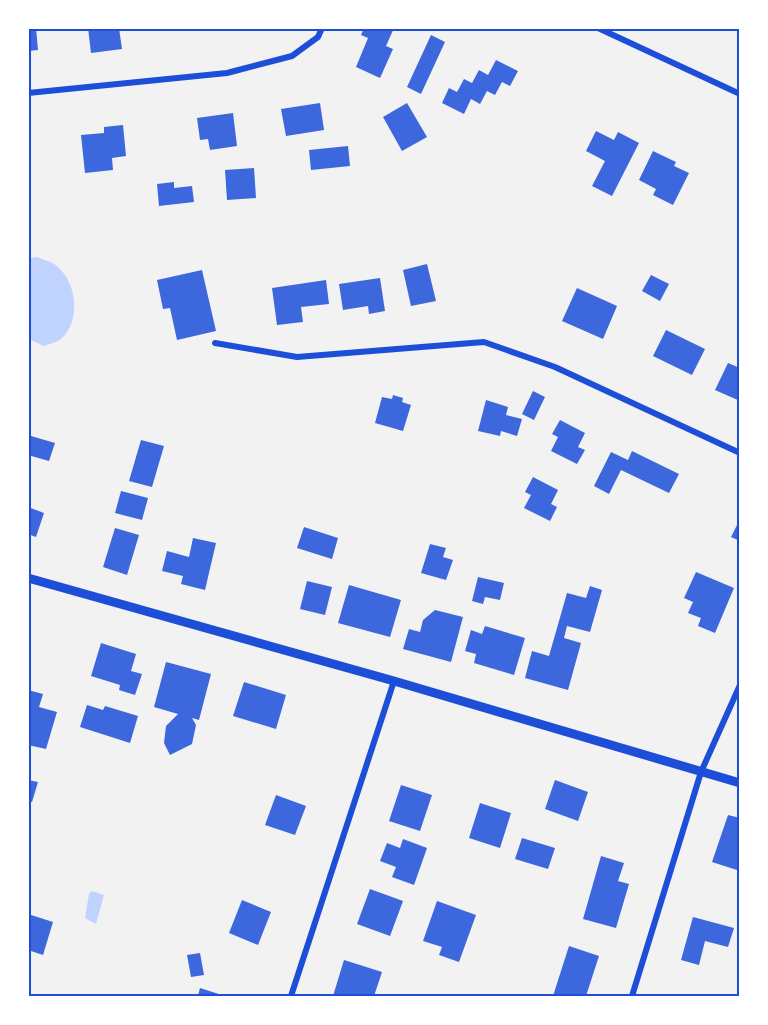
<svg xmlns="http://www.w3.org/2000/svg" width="768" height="1025" viewBox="0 0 768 1025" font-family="Commissioner,sans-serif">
<rect width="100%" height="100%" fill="#f2f2f2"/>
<g fill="#bfd3fe">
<path d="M37 257C44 260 53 262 58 267 77 284 81 321 61 339 57 342 49 344 44 346L29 339V258Z"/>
<polygon points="92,891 104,895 96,924 85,918 89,894"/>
</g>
<g fill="#3d67dc">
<polygon points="28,28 36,28 38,50 28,51"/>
<polygon points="88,28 119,28 122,49 91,53"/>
<polygon points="364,28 394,28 386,46 393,49 380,78 356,67 368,38 361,35"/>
<polygon points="431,35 445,42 421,94 407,87"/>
<polygon points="496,60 518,71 510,86 502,82 495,95 487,91 480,104 471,99 464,114 442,103 449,88 457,92 464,79 472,83 479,70 488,75"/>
<polygon points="320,103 324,130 286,136 281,109"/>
<polygon points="407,103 427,137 402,151 383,117"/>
<polygon points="233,113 237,146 210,150 208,139 200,140 197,118"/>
<polygon points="123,125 126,156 112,158 113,170 85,173 81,135 104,133 104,127"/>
<polygon points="596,131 614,140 618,132 639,143 612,196 592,186 605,161 586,151"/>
<polygon points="348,146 350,166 311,170 309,150"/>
<polygon points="653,151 676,162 674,166 689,173 673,205 653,195 656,189 639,180"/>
<polygon points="254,168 256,198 227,200 225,170"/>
<polygon points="174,182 174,188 192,186 194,202 159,206 157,184"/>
<polygon points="427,264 436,301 411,306 403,270"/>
<polygon points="202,270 216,331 177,340 170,308 163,309 157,280"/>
<polygon points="651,275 669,284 660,301 642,291"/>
<polygon points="380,278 385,311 369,314 368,306 343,310 339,284"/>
<polygon points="326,280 329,304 301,307 303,322 277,325 272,288"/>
<polygon points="577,288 617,306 603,339 562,321"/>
<polygon points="666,330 705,349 692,375 653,356"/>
<polygon points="728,363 740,368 740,401 715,390"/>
<polygon points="533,391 545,397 534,420 522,414"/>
<polygon points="393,395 403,398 402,402 411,405 403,431 375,423 382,397 392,399"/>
<polygon points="486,400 508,407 506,415 522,419 517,436 501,431 500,436 478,431"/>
<polygon points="560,420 585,433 578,447 585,450 577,464 551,451 558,437 552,434"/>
<polygon points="31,436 55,443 49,461 28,455"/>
<polygon points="141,440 164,446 152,487 129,481"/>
<polygon points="632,451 679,474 669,493 621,470 609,494 594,486 611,452 628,460"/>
<polygon points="533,477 558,490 551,504 557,507 550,521 524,508 531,495 525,492"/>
<polygon points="121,491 148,498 142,520 115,513"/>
<polygon points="28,507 44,513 36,537 28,534"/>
<polygon points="740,519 740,541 731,537"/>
<polygon points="304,527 338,538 332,559 297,548"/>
<polygon points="115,528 139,535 127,575 103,567"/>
<polygon points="193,538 216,543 205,590 181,584 183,576 162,571 167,551 189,557"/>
<polygon points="430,544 446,548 443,557 453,560 446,580 421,573"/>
<polygon points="696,572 734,588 715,633 698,626 701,618 688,613 693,602 684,598"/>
<polygon points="478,577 504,583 500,600 485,597 483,604 472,601"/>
<polygon points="307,581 332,587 325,615 300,609"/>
<polygon points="349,585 401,600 390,637 338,623"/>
<polygon points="590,586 602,590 590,632 567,626 564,638 581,643 568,690 525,678 532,651 549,656 567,593 586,598"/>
<polygon points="435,610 463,617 451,662 403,649 409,629 420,632 423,620"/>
<polygon points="485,626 525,638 514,675 474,663 476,654 465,651 471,630 482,634"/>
<polygon points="101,643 136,654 131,671 142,674 135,695 119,690 120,685 91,676"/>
<polygon points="166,662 211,674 199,720 192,718 196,725 192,744 170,755 164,743 166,726 178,714 154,707"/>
<polygon points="244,682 286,695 276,729 233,716"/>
<polygon points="28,690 43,694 39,707 57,712 46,749 28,745"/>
<polygon points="87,705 103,710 105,706 138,716 130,743 80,727"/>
<polygon points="28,780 38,782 32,802 28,801"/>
<polygon points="555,780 588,792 578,821 545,809"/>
<polygon points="401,785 432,795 420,831 389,821"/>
<polygon points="276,795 306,806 295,835 265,825"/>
<polygon points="480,803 511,813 500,848 469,838"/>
<polygon points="728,815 740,818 740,871 712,862"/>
<polygon points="522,838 555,848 548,869 515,859"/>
<polygon points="403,839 427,848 414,885 392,877 396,867 380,861 387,843 400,848"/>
<polygon points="601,856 624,863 618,881 629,884 616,928 583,919"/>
<polygon points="370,889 403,901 390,936 357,924"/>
<polygon points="242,900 271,912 258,945 229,933"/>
<polygon points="437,901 476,915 459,962 439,955 442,947 423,941"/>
<polygon points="28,914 53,922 43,955 28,950"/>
<polygon points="693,917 734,928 728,947 705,941 699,965 681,960"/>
<polygon points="569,946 599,956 586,996 553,996"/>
<polygon points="200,953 204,975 191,977 187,955"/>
<polygon points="344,960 382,972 374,996 333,996"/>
<polygon points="200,988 225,996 198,996"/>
</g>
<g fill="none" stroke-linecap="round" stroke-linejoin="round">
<g stroke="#1d4ed8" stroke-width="6">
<polyline points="598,28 740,94"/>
<polyline points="28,93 227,73 292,56 318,37 322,28"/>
<polyline points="215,343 297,357 484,342 555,367 740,453"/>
<polyline points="291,996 394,681"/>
<polyline points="632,996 701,772 740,685"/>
</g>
<polyline stroke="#1d4ed8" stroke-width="9" points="28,578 394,681 740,783"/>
</g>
<rect width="768" height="1025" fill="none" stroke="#ffffff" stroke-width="60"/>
<rect x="30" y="30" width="708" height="965" fill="none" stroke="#1d4ed8" stroke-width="2"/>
</svg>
